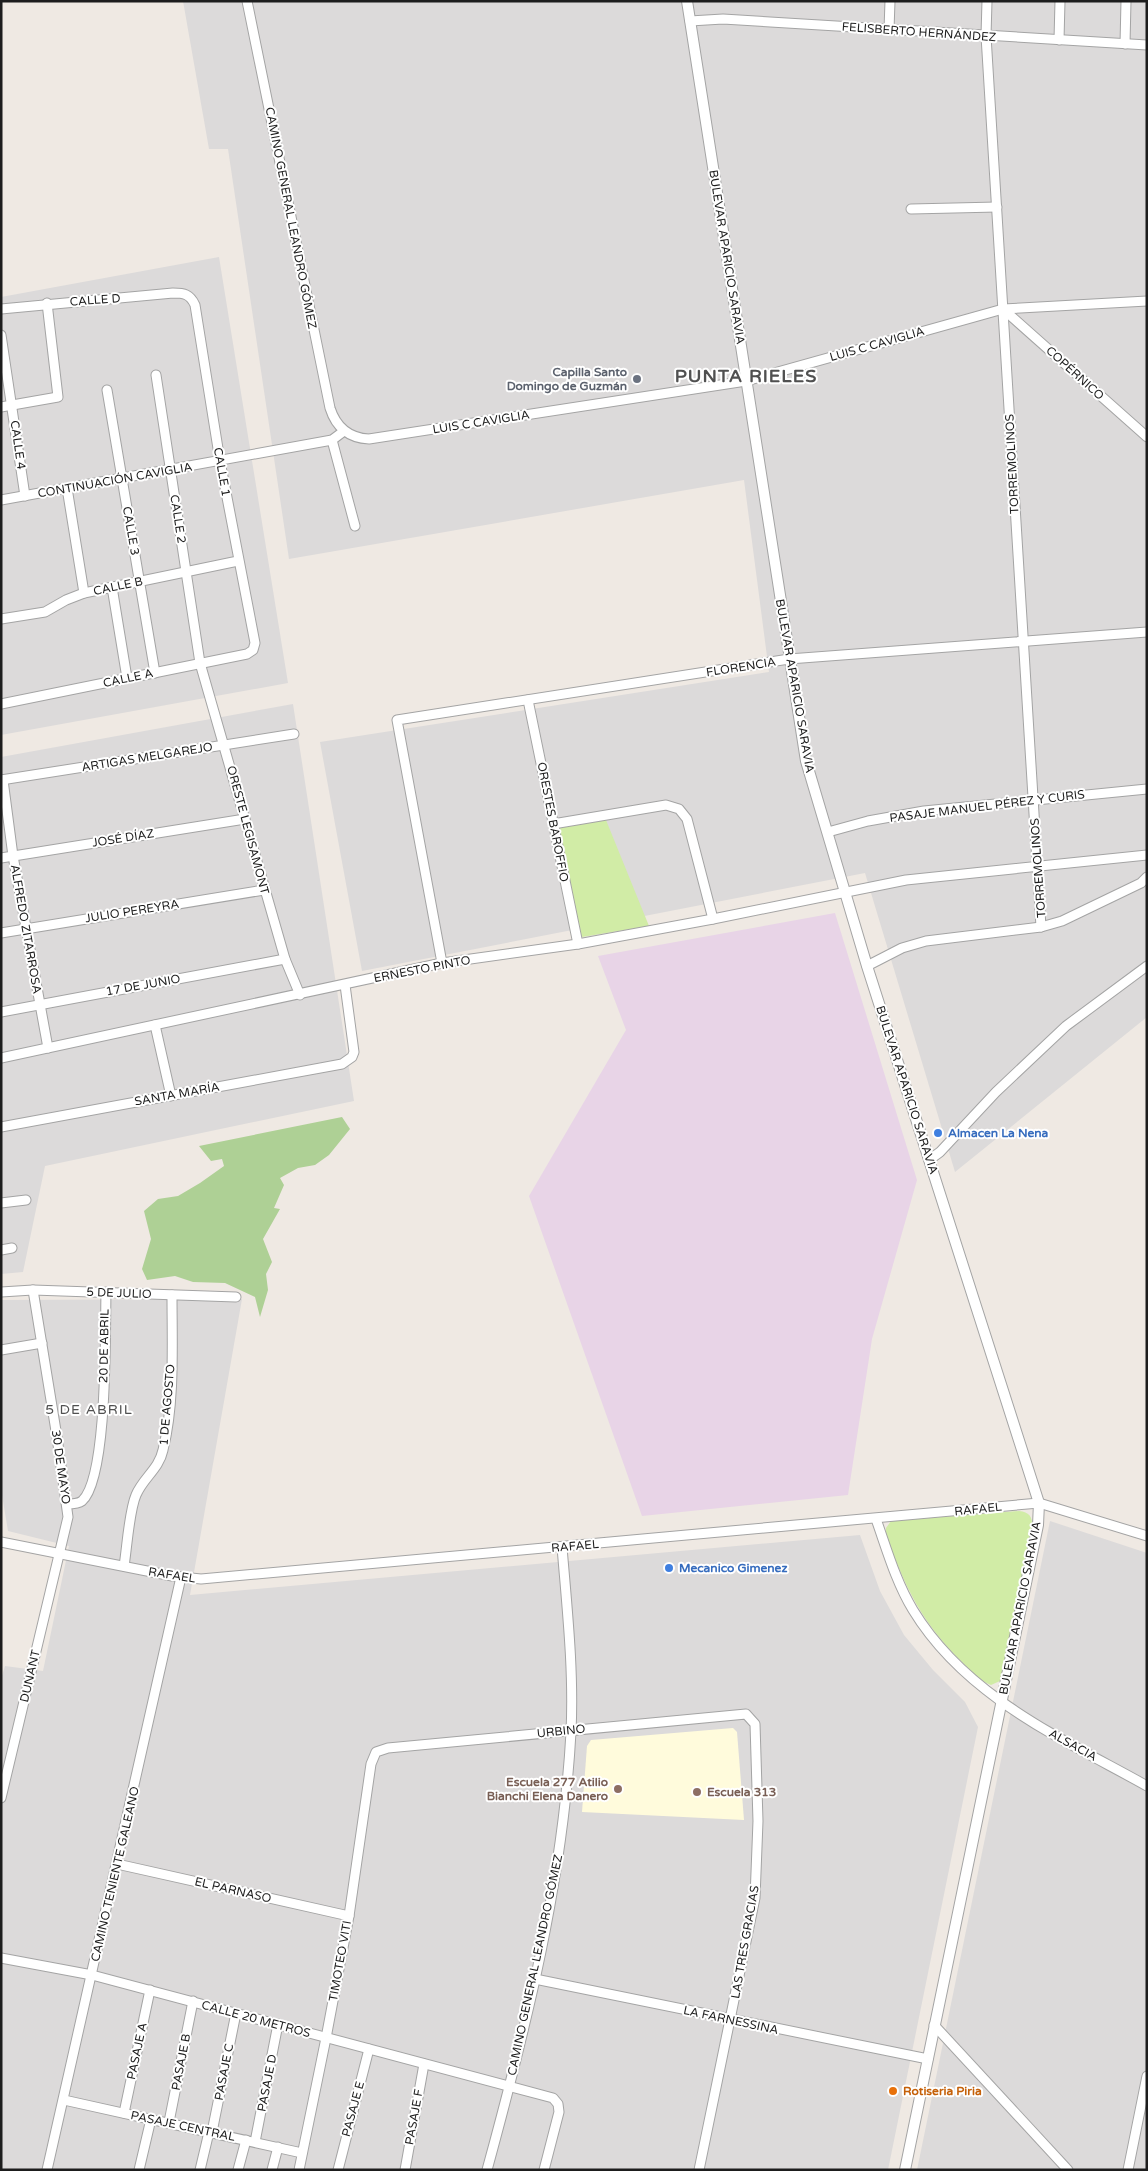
<svg xmlns="http://www.w3.org/2000/svg" width="1148" height="2171" viewBox="0 0 1148 2171" font-family="'Varela Round',sans-serif">
<rect width="100%" height="100%" fill="#efe9e3"/>
<g fill="#dcdada">
<polygon points="183,1 1147,1 1147,1017 955,1172 865,873 362,971 320,742 769,672 744,480 289,559 228,149 209,149"/>
<polygon points="219,257 288,683 1,735 1,297"/>
<polygon points="293,704 354,1101 45,1166 23,1272 1,1274 1,757"/>
<polygon points="242,1299 190,1595 860,1535 880,1591 904,1635 933,1670 965,1702 978,1727 888,2170 1,2170 1,1679 5,1666 43,1671 69,1546 8,1531 1,1489 1,1300"/>
<polygon points="1050,1521 1147,1553 1147,2170 917,2170"/>
</g>
<polygon fill="#e8d4e7" points="835,913 917,1180 872,1339 848,1495 642,1516 529,1196 626,1030 598,956"/>
<polygon fill="#fffbdc" points="733,1728 737,1732 744,1820 582,1812 587,1746 591,1740"/>
<g fill="#d1eca6">
<polygon points="606,820 649,926 582,937 579,935 559,830 562,826"/>
<path d="M1019 1511C1031 1512 1033 1519 1032 1529L1002 1676 1000 1681 991 1685C980 1681 972 1672 964 1664 923 1625 904 1586 886 1534V1528L891 1521Z"/>
</g>
<polygon fill="#aed095" points="342,1117 350,1129 329,1155 315,1165 298,1168 280,1178 284,1185 274,1208 280,1209 263,1239 272,1262 266,1274 268,1290 260,1317 255,1297 225,1283 193,1282 175,1276 147,1280 142,1269 151,1239 144,1211 158,1199 178,1196 200,1183 224,1166 222,1159 211,1161 199,1146"/>
<g fill="none" stroke-linecap="round" stroke-linejoin="round">
<defs>
<g id="minor">
<path d="M247 1 330 408C336 427 348 438 369 439L746 381 1003 309 1147 301"/>
<polyline points="987,1 986,36 1041,927"/>
<polyline points="690,21 723,19 1147,45"/>
<polyline points="889,30 890,1"/>
<polyline points="1059,40 1060,1"/>
<polyline points="1125,44 1126,1"/>
<polyline points="911,209 997,207"/>
<path d="M1 309 173 293C184 293 190 294 195 305L220 461 255 643 253 650 247 654 1 704"/>
<polyline points="1003,309 1147,437"/>
<polyline points="1,335 25,496"/>
<polyline points="156,375 200,663 285,959 300,995"/>
<polyline points="107,390 155,673"/>
<polyline points="1,407 58,397 47,303"/>
<polyline points="332,440 355,526"/>
<polyline points="67,488 84,593"/>
<polyline points="1,500 332,440 344,431"/>
<polyline points="112,587 127,678"/>
<polyline points="1,619 45,612 66,600 84,593 238,561"/>
<polyline points="528,700 578,944"/>
<polyline points="1,780 294,734"/>
<polyline points="3,780 13,856 48,1048"/>
<polyline points="553,824 666,805 679,809 687,819 713,919"/>
<polyline points="828,832 868,821 924,811 1147,789"/>
<polyline points="1,858 245,819"/>
<polyline points="1,933 264,890"/>
<polyline points="442,963 397,720 789,659 1147,632"/>
<polyline points="867,966 902,948 926,941 1041,927 1062,921 1141,883 1147,877"/>
<polyline points="1,1012 285,959"/>
<polyline points="155,1025 171,1096"/>
<polyline points="1,1058 442,963 578,944 713,919 906,880 1147,855"/>
<polyline points="1,1127 342,1064 352,1057 354,1052 345,985"/>
<polyline points="929,1160 940,1152 996,1092 1066,1026 1147,966"/>
<polyline points="1,1203 26,1200"/>
<polyline points="1,1250 12,1248"/>
<polyline points="1,1292 33,1290 236,1297"/>
<polyline points="1,1350 42,1343"/>
<path d="M67 1504C72 1504 78 1504 82 1501 108 1478 105 1330 106 1292"/>
<path d="M876 1519C887 1550 896 1582 913 1610 966 1697 1061 1738 1147 1786"/>
<polyline points="1,1542 172,1576 201,1579 1039,1503 1147,1536"/>
<path d="M124 1566C127 1548 129 1511 136 1495 143 1478 159 1469 163 1450 175 1402 172 1344 172 1295"/>
<polyline points="1,1798 68,1517 57,1437 33,1290"/>
<polyline points="117,1864 349,1916"/>
<polyline points="1,1958 92,1975 553,2098 558,2104 559,2112 544,2170"/>
<polyline points="535,1979 928,2059"/>
<polyline points="934,2025 1068,2170"/>
<polyline points="64,2100 302,2153"/>
<polyline points="124,2113 150,1990"/>
<polyline points="169,2122 193,2001"/>
<polyline points="212,2132 236,2013"/>
<polyline points="255,2142 278,2024"/>
<polyline points="47,2170 181,1577"/>
<polyline points="139,2170 151,2119"/>
<polyline points="200,2170 209,2132"/>
<polyline points="238,2170 246,2140"/>
<polyline points="272,2170 278,2147"/>
<polyline points="299,2170 326,2038 349,1916 371,1764 376,1752 388,1748 746,1714 755,1724 758,1821 755,1898 699,2170"/>
<polyline points="338,2170 369,2049"/>
<polyline points="405,2170 424,2064"/>
<path d="M487 2170C526 2027 563 1881 571 1732 574 1671 567 1608 562 1547"/>
<polyline points="1128,2170 1147,2076"/>
</g>
<polyline id="tertiary" points="687,1 806,761 867,966 1039,1503 1038,1525 905,2170"/>
</defs>
<use href="#minor" stroke="#a4a4a4" stroke-width="11"/>
<use href="#tertiary" stroke="#a4a4a4" stroke-width="12"/>
<use href="#minor" stroke="#fff" stroke-width="9"/>
<use href="#tertiary" stroke="#fff" stroke-width="10"/>
</g>
<circle fill="#6b7280" stroke="#fff" stroke-width="2" cx="637" cy="379" r="5"/>
<g fill="#3f7fe0" stroke="#fff" stroke-width="2">
<circle cx="938" cy="1133" r="5"/>
<circle cx="669" cy="1568" r="5"/>
</g>
<g fill="#8d6e63" stroke="#fff" stroke-width="2">
<circle cx="618" cy="1789" r="5"/>
<circle cx="697" cy="1792" r="5"/>
</g>
<circle fill="#e8710a" stroke="#fff" stroke-width="2" cx="893" cy="2091" r="5"/>
<g text-anchor="middle" dominant-baseline="central" stroke-width="4" stroke-linejoin="round" paint-order="stroke">
<g font-size="12" fill="#1d1d1d" stroke="#fff">
<text transform="translate(919 32) rotate(4)">FELISBERTO HERNÁNDEZ</text>
<text transform="translate(291 218) rotate(79)">CAMINO GENERAL LEANDRO GÓMEZ</text>
<text transform="translate(727 257) rotate(81)">BULEVAR APARICIO SARAVIA</text>
<text transform="translate(95 300) rotate(-4)">CALLE D</text>
<text transform="translate(877 344) rotate(-16)">LUIS C CAVIGLIA</text>
<text transform="translate(1075 373) rotate(42)">COPÉRNICO</text>
<text transform="translate(481 422) rotate(-9)">LUIS C CAVIGLIA</text>
<text transform="translate(18 445) rotate(82)">CALLE 4</text>
<text transform="translate(1012 464) rotate(-93)">TORREMOLINOS</text>
<text transform="translate(222 472) rotate(80)">CALLE 1</text>
<text transform="translate(115 480) rotate(-10)">CONTINUACIÓN CAVIGLIA</text>
<text transform="translate(178 519) rotate(81)">CALLE 2</text>
<text transform="translate(131 531) rotate(80)">CALLE 3</text>
<text transform="translate(118 586) rotate(-12)">CALLE B</text>
<text transform="translate(741 667) rotate(-9)">FLORENCIA</text>
<text transform="translate(128 678) rotate(-12)">CALLE A</text>
<text transform="translate(795 686) rotate(80)">BULEVAR APARICIO SARAVIA</text>
<text transform="translate(147 757) rotate(-9)">ARTIGAS MELGAREJO</text>
<text transform="translate(987 806) rotate(-7)">PASAJE MANUEL PÉREZ Y CURIS</text>
<text transform="translate(553 822) rotate(79)">ORESTES BAROFFIO</text>
<text transform="translate(248 830) rotate(75)">ORESTE LEGISAMONT</text>
<text transform="translate(123 838) rotate(-9)">JOSÉ DÍAZ</text>
<text transform="translate(1038 868) rotate(-94)">TORREMOLINOS</text>
<text transform="translate(132 911) rotate(-9)">JULIO PEREYRA</text>
<text transform="translate(26 929) rotate(80)">ALFREDO ZITARROSA</text>
<text transform="translate(422 969) rotate(-11)">ERNESTO PINTO</text>
<text transform="translate(143 985) rotate(-10)">17 DE JUNIO</text>
<text transform="translate(907 1090) rotate(72)">BULEVAR APARICIO SARAVIA</text>
<text transform="translate(177 1094) rotate(-10)">SANTA MARÍA</text>
<text transform="translate(119 1293) rotate(2)">5 DE JULIO</text>
<text transform="translate(104 1346) rotate(-89)">20 DE ABRIL</text>
<text transform="translate(167 1405) rotate(-85)">1 DE AGOSTO</text>
<text transform="translate(61 1467) rotate(82)">30 DE MAYO</text>
<text transform="translate(978 1509) rotate(-6)">RAFAEL</text>
<text transform="translate(575 1546) rotate(-5)">RAFAEL</text>
<text transform="translate(172 1575) rotate(9)">RAFAEL</text>
<text transform="translate(1020 1608) rotate(-79)">BULEVAR APARICIO SARAVIA</text>
<text transform="translate(30 1676) rotate(-77)">DUNANT</text>
<text transform="translate(561 1731) rotate(-6)">URBINO</text>
<text transform="translate(1073 1745) rotate(29)">ALSACIA</text>
<text transform="translate(115 1874) rotate(-77)">CAMINO TENIENTE GALEANO</text>
<text transform="translate(233 1890) rotate(13)">EL PARNASO</text>
<text transform="translate(745 1942) rotate(-80)">LAS TRES GRACIAS</text>
<text transform="translate(340 1961) rotate(-80)">TIMOTEO VITI</text>
<text transform="translate(535 1965) rotate(-78)">CAMINO GENERAL LEANDRO GÓMEZ</text>
<text transform="translate(256 2019) rotate(15)">CALLE 20 METROS</text>
<text transform="translate(731 2020) rotate(12)">LA FARNESSINA</text>
<text transform="translate(137 2051) rotate(-78)">PASAJE A</text>
<text transform="translate(181 2062) rotate(-79)">PASAJE B</text>
<text transform="translate(224 2072) rotate(-79)">PASAJE C</text>
<text transform="translate(267 2083) rotate(-79)">PASAJE D</text>
<text transform="translate(353 2109) rotate(-75)">PASAJE E</text>
<text transform="translate(414 2117) rotate(-80)">PASAJE F</text>
<text transform="translate(183 2126) rotate(12)">PASAJE CENTRAL</text>
</g>
<g font-size="12" font-weight="bold" fill="#5b616d" stroke="#fff" text-anchor="end">
<text x="627" y="372">Capilla Santo<tspan x="627" dy="14">Domingo de Guzmán</tspan></text>
</g>
<g font-size="12" font-weight="bold" fill="#366cbe" stroke="#fff" text-anchor="start">
<text x="948" y="1133">Almacen La Nena</text>
<text x="679" y="1568">Mecanico Gimenez</text>
</g>
<g font-size="12" font-weight="bold" fill="#785e54" stroke="#fff" text-anchor="end">
<text x="608" y="1782">Escuela 277 Atilio<tspan x="608" dy="14">Bianchi Elena Danero</tspan></text>
<text x="707" y="1792" text-anchor="start">Escuela 313</text>
</g>
<g font-size="12" font-weight="bold" fill="#c56008" stroke="#fff" text-anchor="start">
<text x="903" y="2091">Rotiseria Piria</text>
</g>
<g font-size="14" letter-spacing="1" fill="#505050" stroke="#fff">
<text x="89" y="1409">5 DE ABRIL</text>
</g>
<g font-size="18" font-weight="bold" letter-spacing="1" fill="#505050" stroke="#fff">
<text x="746" y="376">PUNTA RIELES</text>
</g>
</g>
<rect width="1148" height="2171" fill="none" stroke="#1d1d1d" stroke-width="5"/>
</svg>
